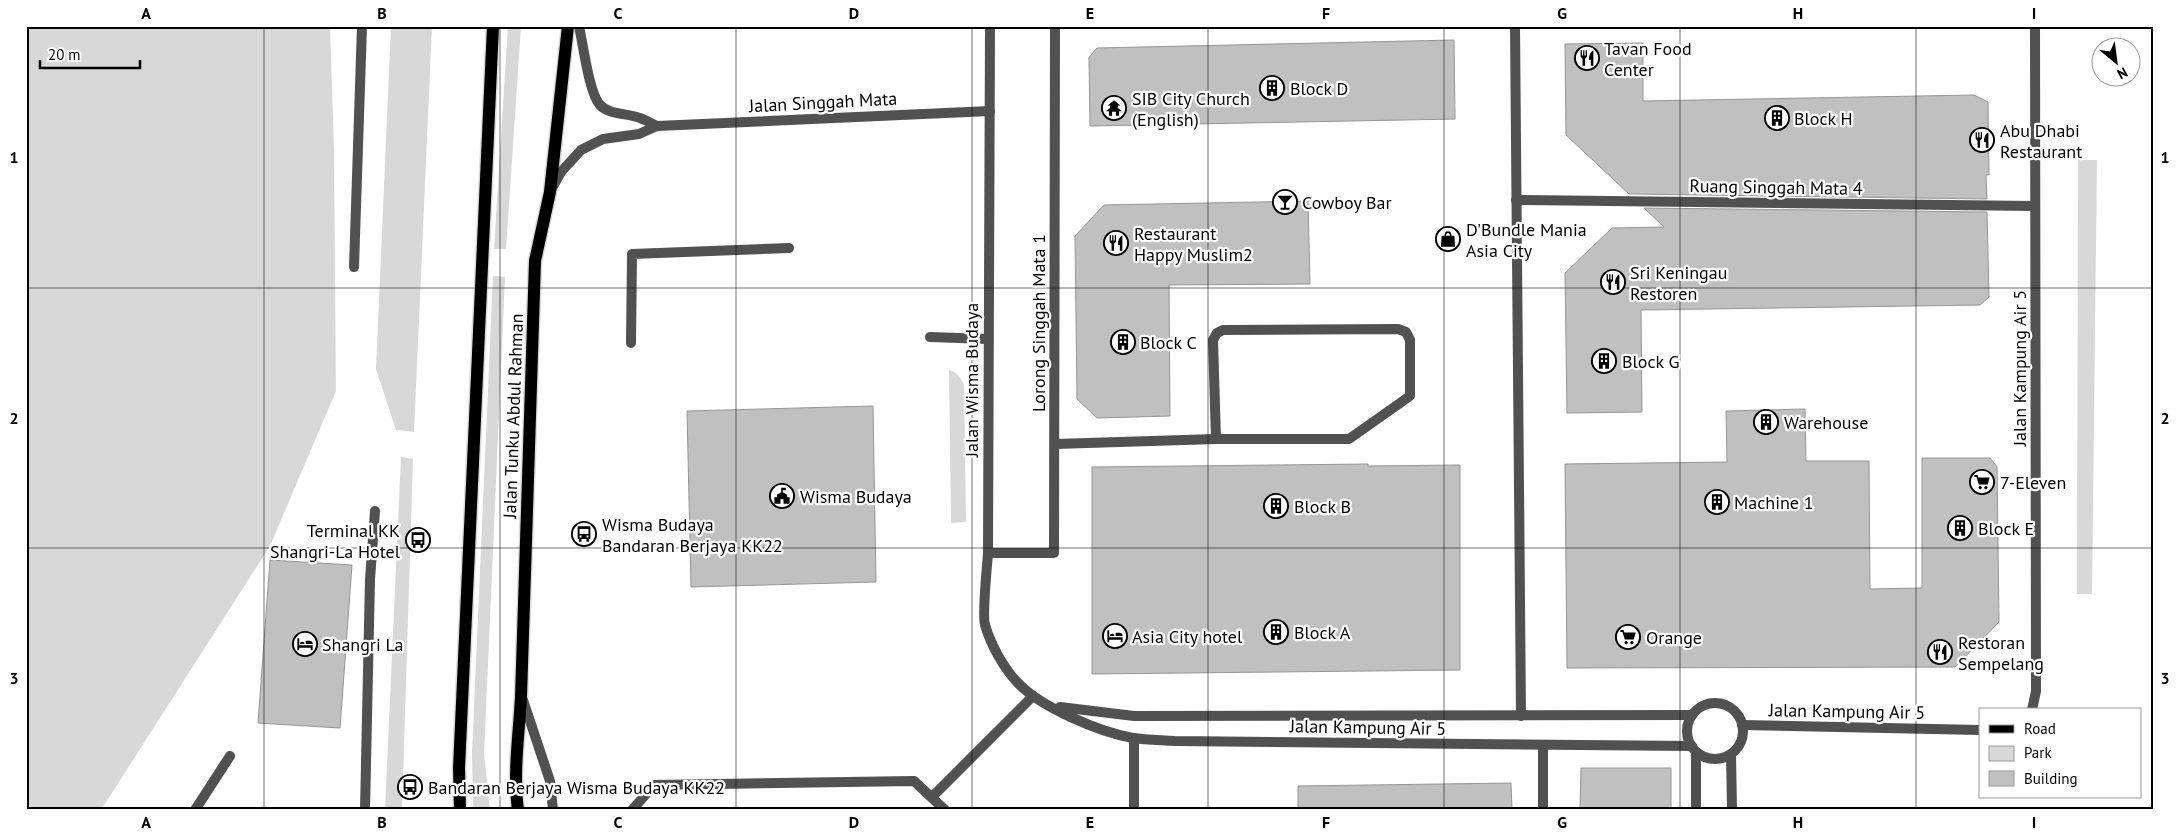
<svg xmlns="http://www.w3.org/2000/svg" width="2179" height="836" viewBox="0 0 2179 836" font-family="'PT Sans',sans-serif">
<rect width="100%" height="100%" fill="#fff"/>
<g fill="#d8d8d8">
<polygon points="26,26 330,26 334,152 336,391 270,546 101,810 26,810"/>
<polygon points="391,26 432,26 414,432 396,430 376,369"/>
<polygon points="508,26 521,26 506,249 494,249"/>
<polygon points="2078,160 2097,160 2092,594 2077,594"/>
<polygon points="493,276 505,277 484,754 490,810 473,810 472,753"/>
<path d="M949 370C957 372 961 378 964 385L966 522 951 523Z"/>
<polygon points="401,457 413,459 402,810 385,810"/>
</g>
<g fill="#c0c0c0" stroke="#959595">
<polygon points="1454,40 1455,119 1090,126 1089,57 1097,48"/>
<polygon points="1643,43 1643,101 1974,95 1988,102 1989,175 1986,175 1987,199 1629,194 1566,135 1565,44"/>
<polygon points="1308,201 1310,284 1169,285 1170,416 1097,418 1077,399 1075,236 1104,205"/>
<polygon points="1644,208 1987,212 1989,297 1980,305 1641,310 1642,412 1567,413 1565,273 1612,228 1664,227"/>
<polygon points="873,406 876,582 691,587 687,411"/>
<polygon points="1805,409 1806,461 1869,461 1870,589 1922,588 1922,458 1990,458 1997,467 1999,622 1955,667 1567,668 1565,464 1727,462 1726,411"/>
<polygon points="1368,464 1368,466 1460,465 1460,670 1092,674 1092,467"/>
<polygon points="270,560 352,565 340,728 258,723"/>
<polygon points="1581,768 1671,768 1671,810 1580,810"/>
<polygon points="1511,783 1512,810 1298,810 1298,786"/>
</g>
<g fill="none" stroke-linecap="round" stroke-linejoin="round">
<defs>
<g id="primary">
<polyline points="460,810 459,768 493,26"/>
<path d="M518 810C513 773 519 734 521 697L535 261 550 192 568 26"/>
</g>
</defs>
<use href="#primary" stroke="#dbdbdb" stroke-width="15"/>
<g stroke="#515151" stroke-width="10">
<polyline points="354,267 362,26"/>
<polygon points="1398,329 1406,332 1410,340 1410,396 1349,439 1216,439 1213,340 1217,333 1223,330"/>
<polyline points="930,337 987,339"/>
<polyline points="631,343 632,254 789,248"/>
<polyline points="1055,444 1216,439"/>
<polyline points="523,700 550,781 553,810"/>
<polyline points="1543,745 1543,810"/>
<polyline points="932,797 1033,696"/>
<polyline points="195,810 230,756"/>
<polyline points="365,810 370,579 375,511"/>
<polyline points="632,810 654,785 914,781 945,810"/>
</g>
<g stroke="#515151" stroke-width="10">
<path d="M579 26C583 44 589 93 600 105 609 115 628 113 640 118 646 120 652 124 657 126"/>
<path d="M990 26 988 553C987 568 982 614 985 625 991 645 1003 667 1017 682 1040 707 1099 732 1133 738 1147 740 1161 740 1175 741L1692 746"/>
<polyline points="1515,26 1521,716"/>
<polyline points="552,188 561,172 581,150 603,139 639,134 657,126 990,111"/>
<polyline points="1516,200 2035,206"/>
<polyline points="988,553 1054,553 1055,26"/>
<circle cx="1715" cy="731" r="28"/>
<polyline points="1060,707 1134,716 1692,715"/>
<polyline points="2032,710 2036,691 2035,26"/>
<polyline points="1742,725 1980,730"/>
<polyline points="1134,738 1134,810"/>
<polyline points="1696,752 1696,810"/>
<polyline points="1731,754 1732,810"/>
</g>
<use href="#primary" stroke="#000" stroke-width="12"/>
</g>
<path fill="none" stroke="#000" stroke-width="1" stroke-opacity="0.55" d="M264 26V810M500 26V810M736 26V810M972 26V810M1208 26V810M1444 26V810M1680 26V810M1916 26V810M26 288H2153M26 548H2153"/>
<defs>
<symbol id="restaurant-ring" viewBox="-11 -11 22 22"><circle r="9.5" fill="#fff" stroke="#000" stroke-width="1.5"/><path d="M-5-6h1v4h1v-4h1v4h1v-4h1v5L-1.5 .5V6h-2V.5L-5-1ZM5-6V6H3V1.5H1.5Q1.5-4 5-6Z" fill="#000"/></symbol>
<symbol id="building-ring" viewBox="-11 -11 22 22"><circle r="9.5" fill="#fff" stroke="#000" stroke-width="1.5"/><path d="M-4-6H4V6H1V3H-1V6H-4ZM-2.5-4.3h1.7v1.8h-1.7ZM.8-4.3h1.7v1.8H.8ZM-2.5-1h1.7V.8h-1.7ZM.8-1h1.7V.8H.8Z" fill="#000"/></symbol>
<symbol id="temple-ring" viewBox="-11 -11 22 22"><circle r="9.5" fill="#fff" stroke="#000" stroke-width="1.5"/><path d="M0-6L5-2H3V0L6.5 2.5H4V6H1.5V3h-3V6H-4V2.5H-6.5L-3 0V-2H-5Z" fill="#000"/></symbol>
<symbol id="bar-ring" viewBox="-11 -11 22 22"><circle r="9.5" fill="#fff" stroke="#000" stroke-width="1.5"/><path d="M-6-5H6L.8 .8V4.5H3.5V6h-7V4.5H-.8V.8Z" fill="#000"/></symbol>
<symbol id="shop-ring" viewBox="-11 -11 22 22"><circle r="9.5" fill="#fff" stroke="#000" stroke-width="1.5"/><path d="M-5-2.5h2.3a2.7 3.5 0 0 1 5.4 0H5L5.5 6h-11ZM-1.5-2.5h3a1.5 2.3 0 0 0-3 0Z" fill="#000"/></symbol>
<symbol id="supermarket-ring" viewBox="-11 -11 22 22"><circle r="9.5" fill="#fff" stroke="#000" stroke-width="1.5"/><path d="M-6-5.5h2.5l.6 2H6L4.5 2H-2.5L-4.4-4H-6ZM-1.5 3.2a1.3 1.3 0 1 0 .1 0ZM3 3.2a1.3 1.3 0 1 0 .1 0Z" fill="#000"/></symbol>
<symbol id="civic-ring" viewBox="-11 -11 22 22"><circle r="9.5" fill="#fff" stroke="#000" stroke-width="1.5"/><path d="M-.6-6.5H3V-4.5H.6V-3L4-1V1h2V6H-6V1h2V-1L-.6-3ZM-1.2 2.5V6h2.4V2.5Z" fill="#000"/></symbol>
<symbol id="bus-ring" viewBox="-11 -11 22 22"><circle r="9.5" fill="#fff" stroke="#000" stroke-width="1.5"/><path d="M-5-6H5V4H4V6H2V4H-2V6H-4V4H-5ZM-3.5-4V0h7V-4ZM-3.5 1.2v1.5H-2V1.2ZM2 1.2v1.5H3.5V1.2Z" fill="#000"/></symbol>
<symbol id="hotel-ring" viewBox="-11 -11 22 22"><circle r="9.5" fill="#fff" stroke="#000" stroke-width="1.5"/><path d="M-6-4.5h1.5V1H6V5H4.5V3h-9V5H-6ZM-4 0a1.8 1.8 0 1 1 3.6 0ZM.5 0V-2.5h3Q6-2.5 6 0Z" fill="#000"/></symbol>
</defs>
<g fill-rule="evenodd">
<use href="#restaurant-ring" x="1573" y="44" width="28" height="28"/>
<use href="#building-ring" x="1258" y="74" width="28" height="28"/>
<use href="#temple-ring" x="1100" y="94" width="28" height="28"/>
<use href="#building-ring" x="1763" y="104" width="28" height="28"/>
<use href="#restaurant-ring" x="1968" y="126" width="28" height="28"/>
<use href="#bar-ring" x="1271" y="188" width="28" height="28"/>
<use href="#shop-ring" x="1434" y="225" width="28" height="28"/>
<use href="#restaurant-ring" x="1102" y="229" width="28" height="28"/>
<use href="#restaurant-ring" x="1599" y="268" width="28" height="28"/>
<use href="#building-ring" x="1109" y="328" width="28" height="28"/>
<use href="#building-ring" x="1590" y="347" width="28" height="28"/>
<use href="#building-ring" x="1752" y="408" width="28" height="28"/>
<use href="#supermarket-ring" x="1968" y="468" width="28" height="28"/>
<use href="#civic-ring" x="768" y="482" width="28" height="28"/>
<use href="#building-ring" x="1703" y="488" width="28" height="28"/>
<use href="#building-ring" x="1262" y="492" width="28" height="28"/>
<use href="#building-ring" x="1946" y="514" width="28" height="28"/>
<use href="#bus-ring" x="570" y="520" width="28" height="28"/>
<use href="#bus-ring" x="404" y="526" width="28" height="28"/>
<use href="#building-ring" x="1262" y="618" width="28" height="28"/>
<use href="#hotel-ring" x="1101" y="622" width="28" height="28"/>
<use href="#supermarket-ring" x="1614" y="623" width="28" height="28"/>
<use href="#hotel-ring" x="291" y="630" width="28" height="28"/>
<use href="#restaurant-ring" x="1926" y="638" width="28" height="28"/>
<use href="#bus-ring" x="396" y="773" width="28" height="28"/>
</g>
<g text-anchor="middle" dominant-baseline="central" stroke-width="4.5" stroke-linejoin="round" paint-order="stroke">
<g font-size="18" fill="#000" stroke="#fff" text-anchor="start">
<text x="1604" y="48">Tavan Food<tspan x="1604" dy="21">Center</tspan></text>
<text x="1290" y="88">Block D</text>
<text x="1132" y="98">SIB City Church<tspan x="1132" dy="21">(English)</tspan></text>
<text x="1794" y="118">Block H</text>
<text x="2000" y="130">Abu Dhabi<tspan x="2000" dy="21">Restaurant</tspan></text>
<text x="1302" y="202">Cowboy Bar</text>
<text x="1466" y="229">D'Bundle Mania<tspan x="1466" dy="21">Asia City</tspan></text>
<text x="1134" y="233">Restaurant<tspan x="1134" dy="21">Happy Muslim2</tspan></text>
<text x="1630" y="272">Sri Keningau<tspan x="1630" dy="21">Restoren</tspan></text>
<text x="1140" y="342">Block C</text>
<text x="1622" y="361">Block G</text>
<text x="1784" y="422">Warehouse</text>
<text x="2000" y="482">7-Eleven</text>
<text x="800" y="496">Wisma Budaya</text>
<text x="1734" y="502">Machine 1</text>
<text x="1294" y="506">Block B</text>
<text x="602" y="524">Wisma Budaya<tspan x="602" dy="21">Bandaran Berjaya KK22</tspan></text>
<text x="1978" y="528">Block E</text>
<text x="400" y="530" text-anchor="end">Terminal KK<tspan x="400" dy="21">Shangri-La Hotel</tspan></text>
<text x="1294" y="632">Block A</text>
<text x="1132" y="636">Asia City hotel</text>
<text x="1646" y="637">Orange</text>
<text x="1958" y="642">Restoran<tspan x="1958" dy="21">Sempelang</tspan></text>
<text x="322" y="644">Shangri La</text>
<text x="428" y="787">Bandaran Berjaya Wisma Budaya KK22</text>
</g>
<g font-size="18" fill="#000" stroke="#fff">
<text transform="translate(823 102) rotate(-3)">Jalan Singgah Mata</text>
<text transform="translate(1776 187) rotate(1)">Ruang Singgah Mata 4</text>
<text transform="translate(1038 323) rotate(-90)">Lorong Singgah Mata 1</text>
<text transform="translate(2019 368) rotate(-90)">Jalan Kampung Air 5</text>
<text transform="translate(971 380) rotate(-90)">Jalan Wisma Budaya</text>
<text transform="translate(513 416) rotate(-88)">Jalan Tunku Abdul Rahman</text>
<text transform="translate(1847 711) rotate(1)">Jalan Kampung Air 5</text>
<text transform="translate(1368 727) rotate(1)">Jalan Kampung Air 5</text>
</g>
</g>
<rect width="2179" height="836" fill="none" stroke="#ffffff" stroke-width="55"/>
<rect x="1979" y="708" width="162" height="90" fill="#ffffff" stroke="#999999"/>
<rect x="1989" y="725" width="25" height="8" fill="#000000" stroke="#999999"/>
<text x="2024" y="734" font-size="15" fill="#000000">Road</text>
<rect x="1989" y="746" width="25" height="15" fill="#d8d8d8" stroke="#999999"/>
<text x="2024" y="758" font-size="15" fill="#000000">Park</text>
<rect x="1989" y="771" width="25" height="15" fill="#c0c0c0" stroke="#999999"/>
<text x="2024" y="784" font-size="15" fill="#000000">Building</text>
<g transform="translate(2116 62) rotate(151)"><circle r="24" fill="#ffffff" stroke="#999999"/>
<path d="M0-4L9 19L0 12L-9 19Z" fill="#000000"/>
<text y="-8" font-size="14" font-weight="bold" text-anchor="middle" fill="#000000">N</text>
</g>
<path d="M40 60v8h100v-8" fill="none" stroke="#000000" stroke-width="2.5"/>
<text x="48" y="60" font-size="15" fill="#000000" stroke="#ffffff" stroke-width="4" paint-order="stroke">20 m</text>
<rect x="28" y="28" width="2124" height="780" fill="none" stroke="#000" stroke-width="2"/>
<g font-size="16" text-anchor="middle" font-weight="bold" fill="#000">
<text x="146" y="19">A</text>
<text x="382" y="19">B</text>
<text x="618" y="19">C</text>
<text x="854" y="19">D</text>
<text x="1090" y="19">E</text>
<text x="1326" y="19">F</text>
<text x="1562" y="19">G</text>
<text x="1798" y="19">H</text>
<text x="2034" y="19">I</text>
<text x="14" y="163">1</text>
<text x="2165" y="163">1</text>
<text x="14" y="424">2</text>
<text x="2165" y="424">2</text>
<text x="14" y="684">3</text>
<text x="2165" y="684">3</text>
<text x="146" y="828">A</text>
<text x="382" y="828">B</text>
<text x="618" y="828">C</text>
<text x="854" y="828">D</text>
<text x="1090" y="828">E</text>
<text x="1326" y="828">F</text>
<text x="1562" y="828">G</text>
<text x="1798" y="828">H</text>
<text x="2034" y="828">I</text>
</g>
</svg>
